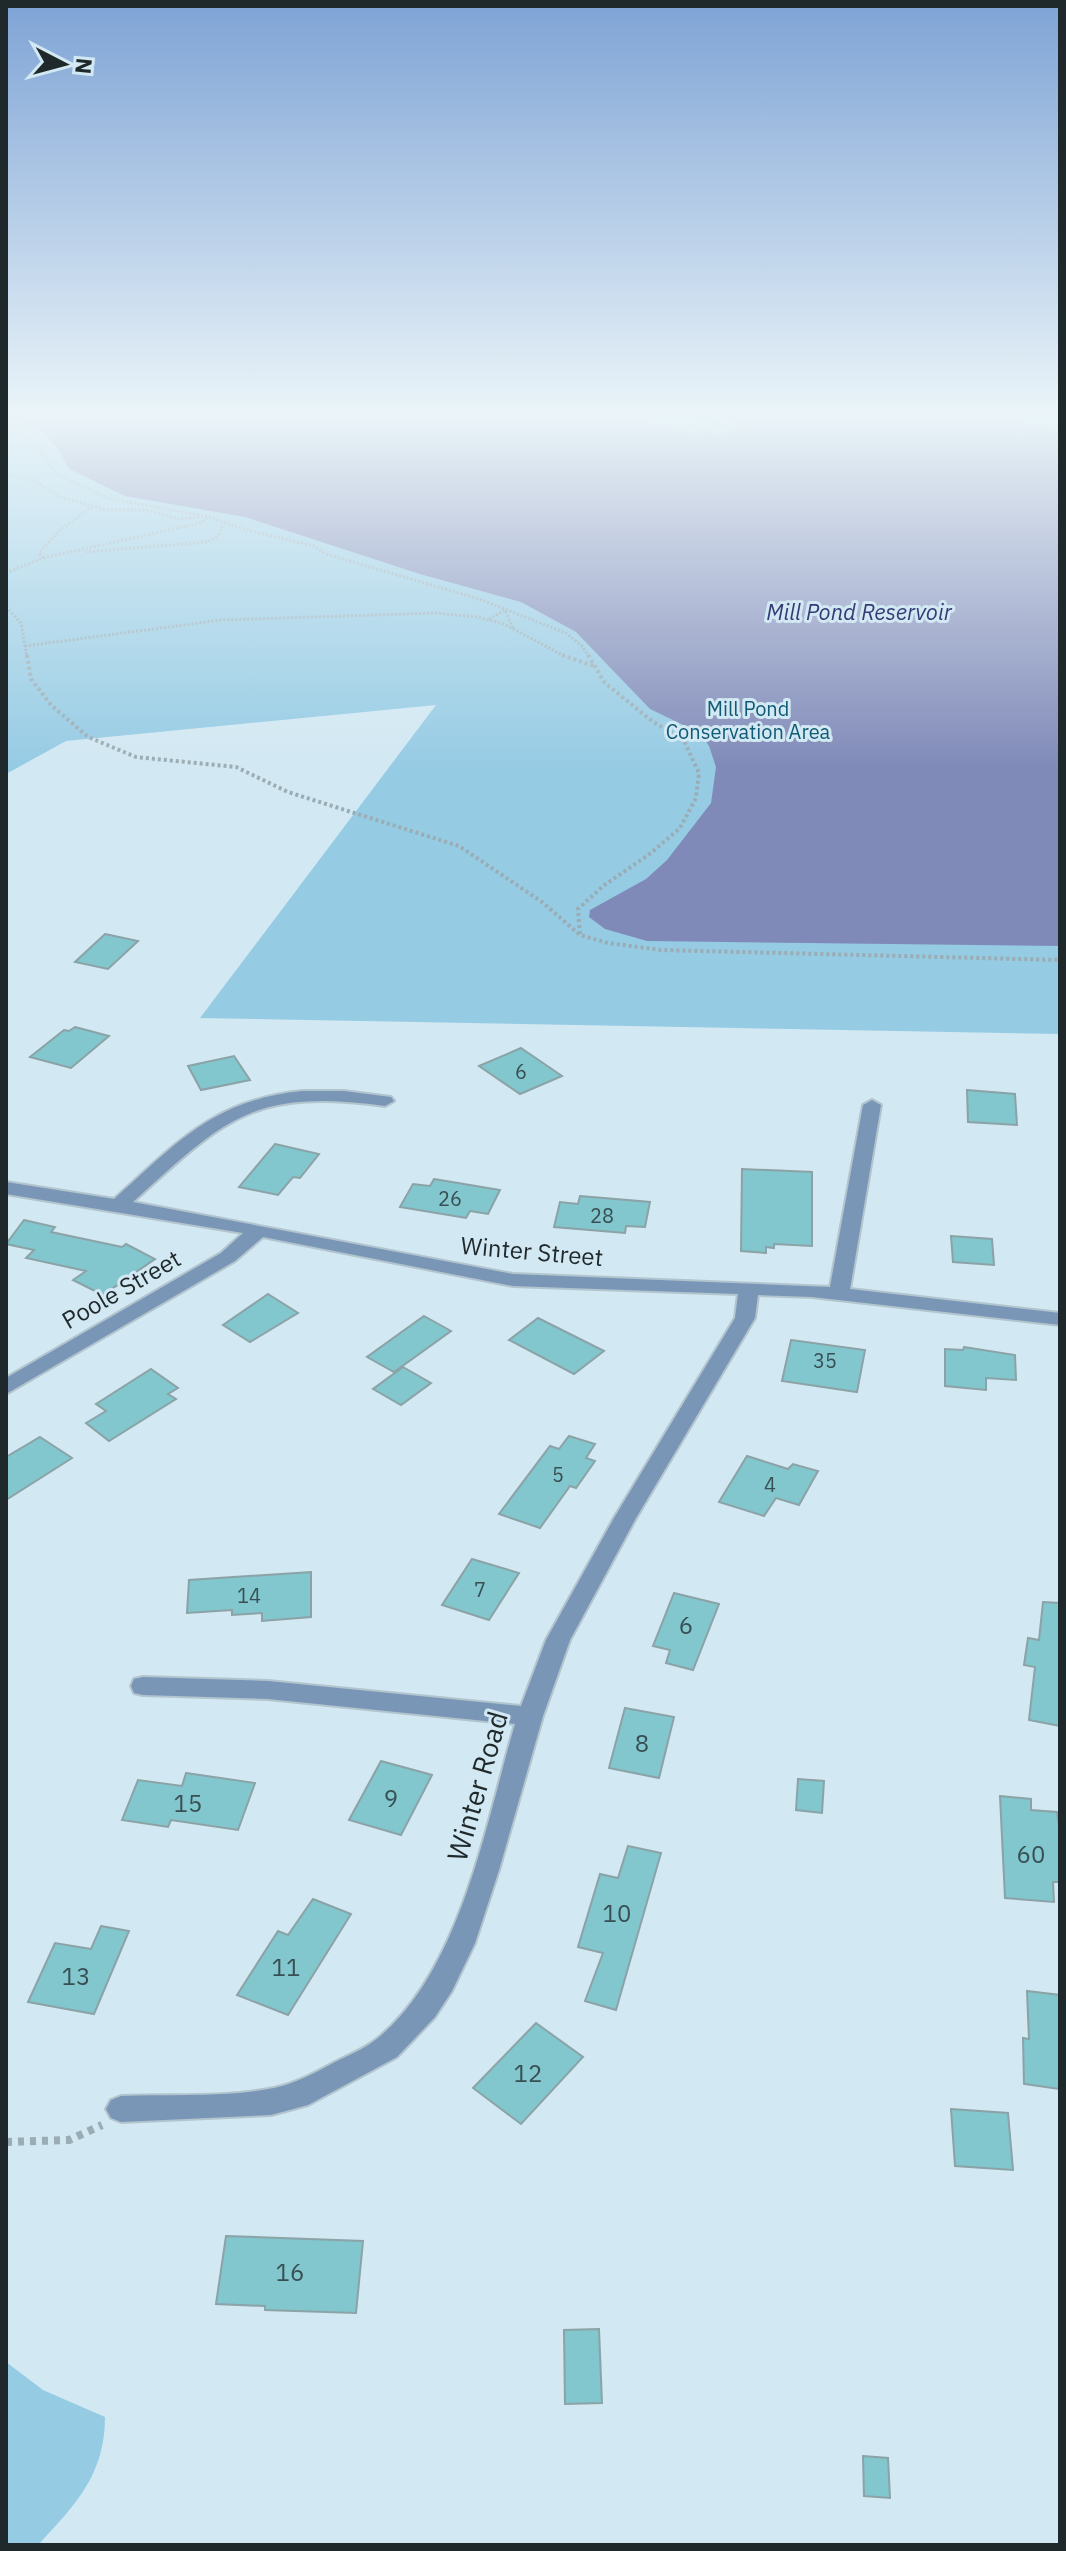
<svg xmlns="http://www.w3.org/2000/svg" width="1066" height="2551" viewBox="0 0 1066 2551" font-family="'IBM Plex Sans',sans-serif">
<rect width="100%" height="100%" fill="#d2e8f2"/>
<g fill="#96cbe4">
<polygon points="6,411 1060,411 1060,1034 200,1018 436,705 66,741 6,774"/>
<path d="M6 2362 43 2390 105 2417C105 2475 75 2505 38 2545H6Z"/>
</g>
<polygon fill="#808ab8" points="6,411 573,411 615,422 640,421 693,433 705,431 719,434 741,428 729,421 730,411 952,411 1060,430 1060,946 647,941 605,929 589,917 590,910 646,879 667,860 711,803 716,767 709,746 700,733 650,709 576,632 521,602 420,574 245,517 125,496 69,469 59,450 41,431 6,417"/>
<g fill="#82c6ce" stroke="#8ba3a6" stroke-width="2">
<polygon points="105,934 138,941 108,969 75,962"/>
<polygon points="75,1027 109,1036 71,1068 30,1057 64,1030 69,1031"/>
<polygon points="521,1048 562,1076 520,1094 479,1066"/>
<polygon points="234,1056 250,1080 201,1090 188,1066"/>
<polygon points="967,1090 1015,1094 1017,1125 968,1122"/>
<polygon points="275,1144 319,1154 300,1178 293,1177 278,1195 239,1187"/>
<polygon points="742,1169 812,1172 812,1246 774,1244 774,1248 766,1247 766,1253 741,1251"/>
<polygon points="434,1179 500,1190 488,1214 470,1211 466,1218 400,1207 413,1184 430,1186"/>
<polygon points="580,1196 650,1202 645,1227 626,1226 625,1233 554,1227 560,1202 578,1204"/>
<polygon points="24,1220 55,1227 51,1232 122,1247 126,1244 155,1259 103,1295 73,1280 86,1271 26,1258 34,1250 6,1244"/>
<polygon points="951,1236 992,1239 994,1265 953,1262"/>
<polygon points="268,1294 298,1313 250,1342 223,1325"/>
<polygon points="424,1316 451,1331 394,1372 367,1357"/>
<polygon points="538,1318 604,1351 574,1374 509,1340"/>
<polygon points="791,1340 865,1350 857,1392 782,1381"/>
<polygon points="964,1347 1015,1355 1016,1380 986,1378 986,1390 945,1386 945,1349 963,1350"/>
<polygon points="403,1367 431,1383 401,1405 373,1389"/>
<polygon points="151,1369 178,1388 168,1394 176,1399 109,1441 86,1423 106,1411 96,1404"/>
<polygon points="569,1436 595,1444 586,1458 595,1461 576,1488 570,1486 540,1528 499,1514 550,1446 559,1449"/>
<polygon points="40,1437 72,1458 6,1500 6,1457"/>
<polygon points="747,1456 788,1469 793,1464 818,1471 799,1505 776,1498 764,1516 719,1502"/>
<polygon points="472,1559 519,1573 489,1620 442,1605"/>
<polygon points="311,1572 311,1617 262,1621 262,1613 232,1615 232,1610 187,1613 189,1580"/>
<polygon points="674,1593 719,1604 693,1670 666,1663 670,1650 653,1646"/>
<polygon points="1043,1602 1060,1603 1060,1726 1029,1720 1035,1667 1024,1665 1028,1638 1039,1640"/>
<polygon points="625,1708 674,1717 659,1778 609,1768"/>
<polygon points="381,1761 432,1775 401,1835 349,1820"/>
<polygon points="186,1773 255,1783 238,1830 171,1820 168,1827 122,1820 138,1780 182,1786"/>
<polygon points="798,1779 824,1781 822,1813 796,1810"/>
<polygon points="1000,1796 1031,1799 1031,1810 1057,1812 1060,1833 1060,1882 1053,1882 1054,1902 1005,1898"/>
<polygon points="628,1846 661,1853 616,2010 585,2001 603,1953 578,1947 600,1874 618,1878"/>
<polygon points="313,1899 351,1914 288,2015 237,1995 278,1931 288,1935"/>
<polygon points="101,1926 129,1931 94,2014 28,2002 55,1943 91,1949"/>
<polygon points="1027,1991 1060,1995 1060,2089 1024,2084 1023,2038 1029,2039"/>
<polygon points="536,2023 583,2057 521,2124 473,2088"/>
<polygon points="951,2109 1008,2113 1013,2170 955,2166"/>
<polygon points="226,2236 363,2241 356,2313 265,2310 265,2306 216,2304"/>
<polygon points="599,2329 602,2403 565,2404 564,2330"/>
<polygon points="863,2456 888,2458 890,2498 864,2496"/>
</g>
<g fill="none" stroke-linecap="round" stroke-linejoin="round">
<defs>
<path id="minor" d="M302 1091H344L391 1097 394 1101 385 1106C253 1088 226 1118 133 1202L513 1274 830 1287 863 1105 872 1100 881 1105 850 1289 1060 1313V1325L812 1297 758 1295 755 1318 636 1518 570 1640 543 1716 499 1870 475 1943 452 1991 435 2017 397 2057 308 2105 271 2115 121 2122 111 2118 106 2109 111 2100 121 2096C170 2094 225 2098 274 2088 296 2083 315 2073 335 2062 349 2055 366 2048 378 2038 461 1970 486 1823 515 1724L268 1699 143 1695 134 1693 131 1686 134 1679 143 1677 268 1681 521 1706 546 1640 614 1518 735 1318 738 1294 513 1286 263 1237 235 1261 6 1394V1378L221 1253 243 1233 6 1194V1182L114 1199C177 1143 213 1100 302 1091Z"/>
</defs>
<use href="#minor" stroke="#b2c5ce" stroke-width="4"/>
<g stroke="#9aacb4" stroke-width="3" stroke-dasharray="2 2" stroke-linecap="butt">
<polyline points="685,411 722,425"/>
<polyline points="1013,411 1060,417"/>
<polyline points="6,424 36,444 56,474 107,498 210,517 243,529 314,546 326,554 479,599 566,633 582,646 589,657"/>
<polyline points="6,474 35,481 60,497 106,510 146,510 178,519 201,517"/>
<polyline points="85,552 207,542 218,536 225,522"/>
<polyline points="43,558 39,553 58,532 93,506"/>
<polyline points="6,573 43,558 200,523 209,517"/>
<polyline points="6,607 21,623 27,657"/>
<polyline points="489,619 505,610 513,628"/>
<polyline points="25,646 221,620 435,613 477,617 504,624 566,657"/>
</g>
<g stroke="#9aacb4" stroke-width="4" stroke-dasharray="3 3" stroke-linecap="butt">
<polyline points="27,655 31,679 51,705 88,737 136,757 236,767 288,792 459,846 542,902 580,935"/>
<polyline points="562,655 594,666"/>
<polyline points="588,655 605,683 652,721 684,741 699,773 696,798 680,828 651,853 603,886 578,909 580,935 608,943 661,950 1060,960"/>
</g>
<polyline stroke="#9aacb4" stroke-width="8" stroke-dasharray="6 6" stroke-linecap="butt" points="6,2142 69,2140 102,2125"/>
<use href="#minor" fill="#7a96b7" fill-rule="evenodd"/>
</g>
<linearGradient id="sky" x2="0" y2="1"><stop stop-color="#7ea3d5"/><stop offset="0.54" stop-color="#ebf5f9"/><stop offset="1" stop-color="#ebf5f9" stop-opacity="0"/></linearGradient>
<rect width="1066" height="768" fill="url(#sky)"/>
<g text-anchor="middle" dominant-baseline="central" stroke-width="6" stroke-linejoin="round" paint-order="stroke">
<g font-size="20" fill="#115a75" stroke="#d2e8f2">
<text x="748" y="708">Mill Pond<tspan x="748" dy="23">Conservation Area</tspan></text>
</g>
<g font-size="20" fill="#385054">
<text x="521" y="1071">6</text>
<text x="450" y="1198">26</text>
<text x="602" y="1215">28</text>
<text x="825" y="1360">35</text>
<text x="558" y="1474">5</text>
<text x="770" y="1484">4</text>
<text x="480" y="1589">7</text>
<text x="249" y="1595">14</text>
</g>
<g font-size="22" font-style="italic" fill="#343b76" stroke="#d2e8f2">
<text x="859" y="611">Mill Pond Reservoir</text>
</g>
<g font-size="24" fill="#1f282b" stroke="#d2e8f2">
<text transform="translate(532 1251) rotate(5)">Winter Street</text>
<text transform="translate(121 1289) rotate(-30)">Poole Street</text>
</g>
<g font-size="24" fill="#385054">
<text x="686" y="1625">6</text>
<text x="642" y="1743">8</text>
<text x="391" y="1798">9</text>
<text x="188" y="1803">15</text>
<text x="1031" y="1854">60</text>
<text x="617" y="1913">10</text>
<text x="286" y="1967">11</text>
<text x="76" y="1976">13</text>
<text x="528" y="2073">12</text>
<text x="290" y="2272">16</text>
</g>
<g font-size="28" fill="#1f282b" stroke="#d2e8f2">
<text transform="translate(477 1786) rotate(-74)">Winter Road</text>
</g>
</g>
<rect width="1066" height="2551" fill="none" stroke="#1f282b" stroke-width="16"/>
<g transform="translate(64 64) rotate(96)" stroke="#d2e8f2" stroke-width="6" paint-order="stroke">
<path d="M0-6L14 30L0 20L-14 30Z" fill="#1f282b"/>
<text y="-12" font-size="22" font-weight="bold" text-anchor="middle" fill="#1f282b">N</text>
</g>
</svg>
